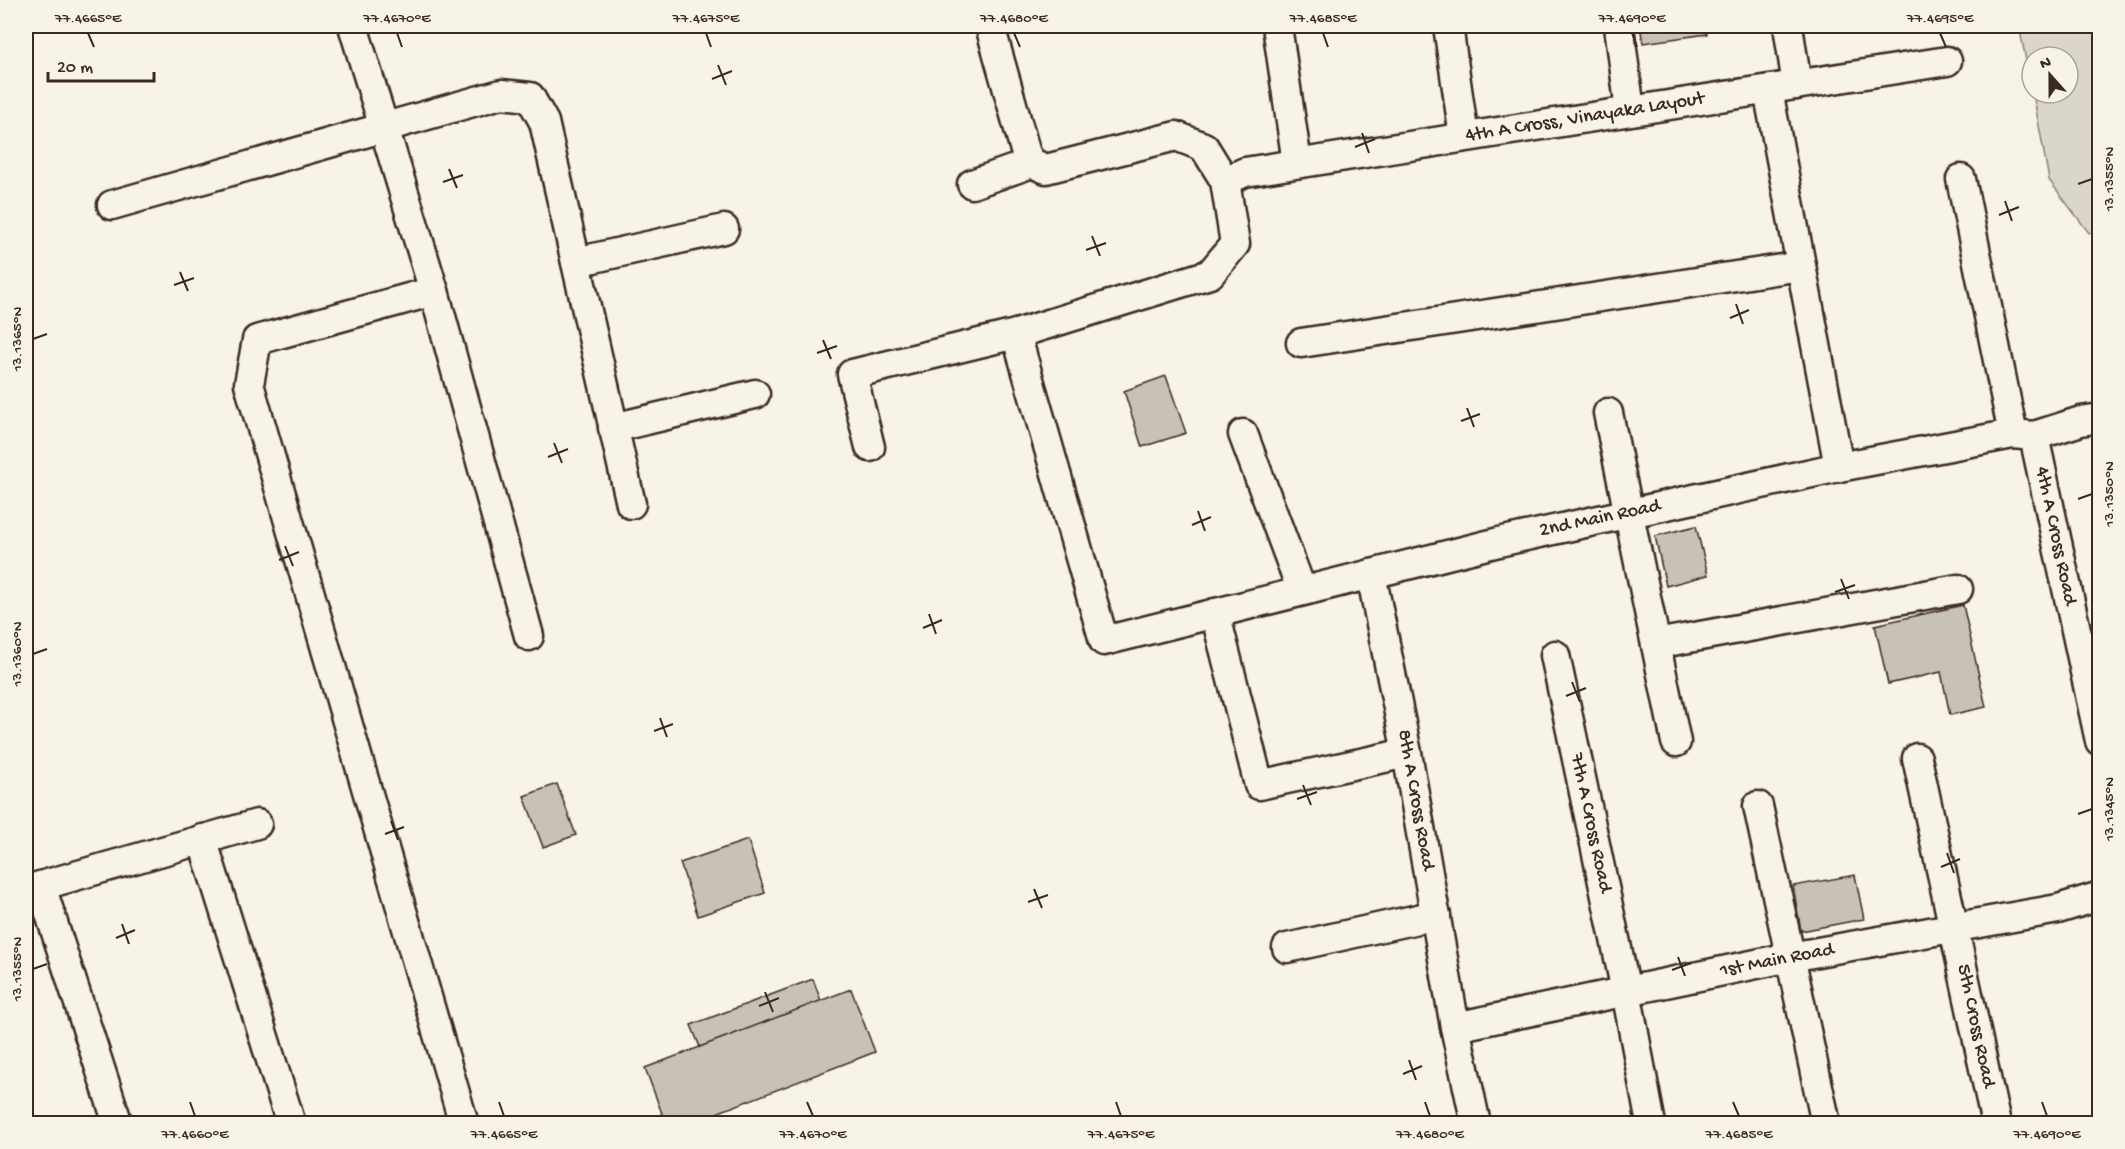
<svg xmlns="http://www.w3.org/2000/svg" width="2125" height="1149" viewBox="0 0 2125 1149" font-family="'Gochi Hand',sans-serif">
<rect width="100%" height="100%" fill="#f7f3e8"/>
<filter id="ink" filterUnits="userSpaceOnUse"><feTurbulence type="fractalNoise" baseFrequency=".0167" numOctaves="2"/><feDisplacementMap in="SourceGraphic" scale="12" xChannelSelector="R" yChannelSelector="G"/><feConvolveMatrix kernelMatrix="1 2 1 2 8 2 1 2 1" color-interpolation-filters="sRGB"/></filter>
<g filter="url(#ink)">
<polygon fill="#dbd6cb" stroke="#8b8074" stroke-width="1.5" points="2019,26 2099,26 2099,231 2089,233 2049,180 2033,93 2068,93 2068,57 2032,57 2032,90"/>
<g fill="#c8c1b6" stroke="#3b2a1e" stroke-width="1.5">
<polygon points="1640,26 1706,26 1707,34 1643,43"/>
<polygon points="1166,376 1186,433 1142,447 1124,391"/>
<polygon points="1696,526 1708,575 1666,586 1655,536"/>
<polygon points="1963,605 1986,707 1950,715 1941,672 1888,684 1875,625"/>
<polygon points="557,784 576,835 543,847 524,796"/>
<polygon points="748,840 765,893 698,916 680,863"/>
<polygon points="1855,875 1864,919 1801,931 1793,886"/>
<polygon points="813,979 821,1001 700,1047 691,1025"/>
<polygon points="851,989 875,1052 688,1124 666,1124 645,1068"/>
</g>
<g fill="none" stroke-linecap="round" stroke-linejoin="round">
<defs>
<g id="minor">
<polyline points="353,26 434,291 529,636"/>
<polyline points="1277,26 1297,163"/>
<polyline points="1448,26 1464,137"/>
<polyline points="1619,26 1630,111"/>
<polyline points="1788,26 1797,85"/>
<polyline points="1768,90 1839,467"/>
<polyline points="1961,179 2013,434"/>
<polyline points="1225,181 1245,172 1947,61"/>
<polyline points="972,184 1032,163"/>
<polyline points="112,205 501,94 530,97 544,122 631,504"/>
<polyline points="576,262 724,229"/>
<polyline points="434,291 257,340 249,384 464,1124"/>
<polyline points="1016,334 1104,641 1499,542 1839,467 2013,434 2034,436 2081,421 2100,418"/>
<polyline points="1301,343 1801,266"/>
<polyline points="1608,413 1676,742"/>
<polyline points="613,428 755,394"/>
<polyline points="1243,434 1302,591"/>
<polyline points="2034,436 2100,741"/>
<polyline points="870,447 852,374 1016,334 1210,274 1235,244 1225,181 1204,147 1176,136 1046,169 1032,163 1026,154 990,26"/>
<polyline points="1371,574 1407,753 1455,1027 1476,1124"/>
<polyline points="1215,613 1259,785 1407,753"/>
<polyline points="1656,644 1958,589"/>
<polyline points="1555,655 1626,991 1651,1124"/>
<polyline points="1917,758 1996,1124"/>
<polyline points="1758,806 1826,1124"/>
<polyline points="202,839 291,1124"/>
<polyline points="41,886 118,1124"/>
<polyline points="26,890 257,824"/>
<polyline points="1287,948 1436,915"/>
<polyline points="1455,1027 1790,957 2058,909 2100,896"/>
</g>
</defs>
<use href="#minor" stroke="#3b2a1e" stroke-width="33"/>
<use href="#minor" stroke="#f7f3e8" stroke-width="28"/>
</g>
</g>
<path fill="none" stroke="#3b2a1e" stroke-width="2" d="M88 33 94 47M397 33 402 47M706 33 711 47M1014 33 1020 47M1323 33 1328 47M1632 33 1637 47M1940 33 1946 47M718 65 726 85M712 79 732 71M1362 133 1369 153M1355 147 1375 139M449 169 457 188M443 182 463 175M2078 184 2092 179M2005 201 2012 221M1999 215 2019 207M1092 236 1100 256M1086 250 1106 243M180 272 188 291M174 285 194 278M1736 304 1743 324M1730 318 1749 310M33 339 47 334M823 340 831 359M817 353 837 346M1467 408 1474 427M1461 421 1480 414M554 443 562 463M548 457 568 449M2078 499 2092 494M1198 511 1205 531M1192 525 1211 517M285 546 293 566M279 560 299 552M1841 579 1849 599M1835 592 1855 585M929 614 936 634M923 628 942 620M33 654 47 649M1572 682 1580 702M1566 696 1586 688M660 718 667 737M654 731 673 724M1303 785 1311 805M1297 799 1317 792M2078 814 2092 809M391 821 398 840M385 834 404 827M1947 853 1954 873M1941 867 1960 859M1034 889 1042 908M1028 902 1048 895M122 924 129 944M116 938 135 930M1678 957 1685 976M33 969 47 964M1672 970 1691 963M765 992 773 1012M759 1006 779 998M1409 1060 1416 1080M1403 1074 1422 1066M190 1102 195 1116M499 1102 504 1116M807 1102 813 1116M1116 1102 1121 1116M1425 1102 1430 1116M1733 1102 1739 1116M2042 1102 2047 1116"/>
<g text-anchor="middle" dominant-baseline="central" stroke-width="4.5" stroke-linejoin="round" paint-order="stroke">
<g font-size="20" fill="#3b2a1e" stroke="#f7f3e8">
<text transform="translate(1585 118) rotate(-9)">4th A Cross, Vinayaka Layout</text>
<text transform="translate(1600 519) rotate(-12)">2nd Main Road</text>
<text transform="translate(2055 536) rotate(78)">4th A Cross Road</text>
<text transform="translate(1415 800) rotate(80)">8th A Cross Road</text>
<text transform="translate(1590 823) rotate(78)">7th A Cross Road</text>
<text transform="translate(1777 961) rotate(-11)">1st Main Road</text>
<text transform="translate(1975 1026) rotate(78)">5th Cross Road</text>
</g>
</g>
<rect width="2125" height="1149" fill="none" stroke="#f7f3e8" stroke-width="66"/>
<g transform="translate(2050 75) rotate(339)"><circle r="28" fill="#f7f3e8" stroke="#aca397" stroke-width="1.5"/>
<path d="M0-4.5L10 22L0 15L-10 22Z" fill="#3b2a1e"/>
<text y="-9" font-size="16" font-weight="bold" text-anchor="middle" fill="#3b2a1e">N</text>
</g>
<path d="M48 72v9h106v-9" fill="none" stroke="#3b2a1e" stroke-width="3"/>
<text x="57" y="72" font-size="18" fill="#3b2a1e" stroke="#f7f3e8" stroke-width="4.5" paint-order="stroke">20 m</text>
<rect x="33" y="33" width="2059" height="1083" fill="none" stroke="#3b2a1e" stroke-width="2"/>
<g font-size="15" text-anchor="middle" fill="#3b2a1e">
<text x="88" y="22">77.4665°E</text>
<text x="397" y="22">77.4670°E</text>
<text x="706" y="22">77.4675°E</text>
<text x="1014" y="22">77.4680°E</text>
<text x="1323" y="22">77.4685°E</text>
<text x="1632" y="22">77.4690°E</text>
<text x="1940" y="22">77.4695°E</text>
<text transform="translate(2108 179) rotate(-90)" y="5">13.1355°N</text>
<text transform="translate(16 339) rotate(-90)" y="5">13.1365°N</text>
<text transform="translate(2108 494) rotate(-90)" y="5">13.1350°N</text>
<text transform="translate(16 654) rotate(-90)" y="5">13.1360°N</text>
<text transform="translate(2108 809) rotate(-90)" y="5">13.1345°N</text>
<text transform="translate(16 969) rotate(-90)" y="5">13.1355°N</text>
<text x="195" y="1138">77.4660°E</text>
<text x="504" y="1138">77.4665°E</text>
<text x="813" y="1138">77.4670°E</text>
<text x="1121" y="1138">77.4675°E</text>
<text x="1430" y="1138">77.4680°E</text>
<text x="1739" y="1138">77.4685°E</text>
<text x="2047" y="1138">77.4690°E</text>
</g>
</svg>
